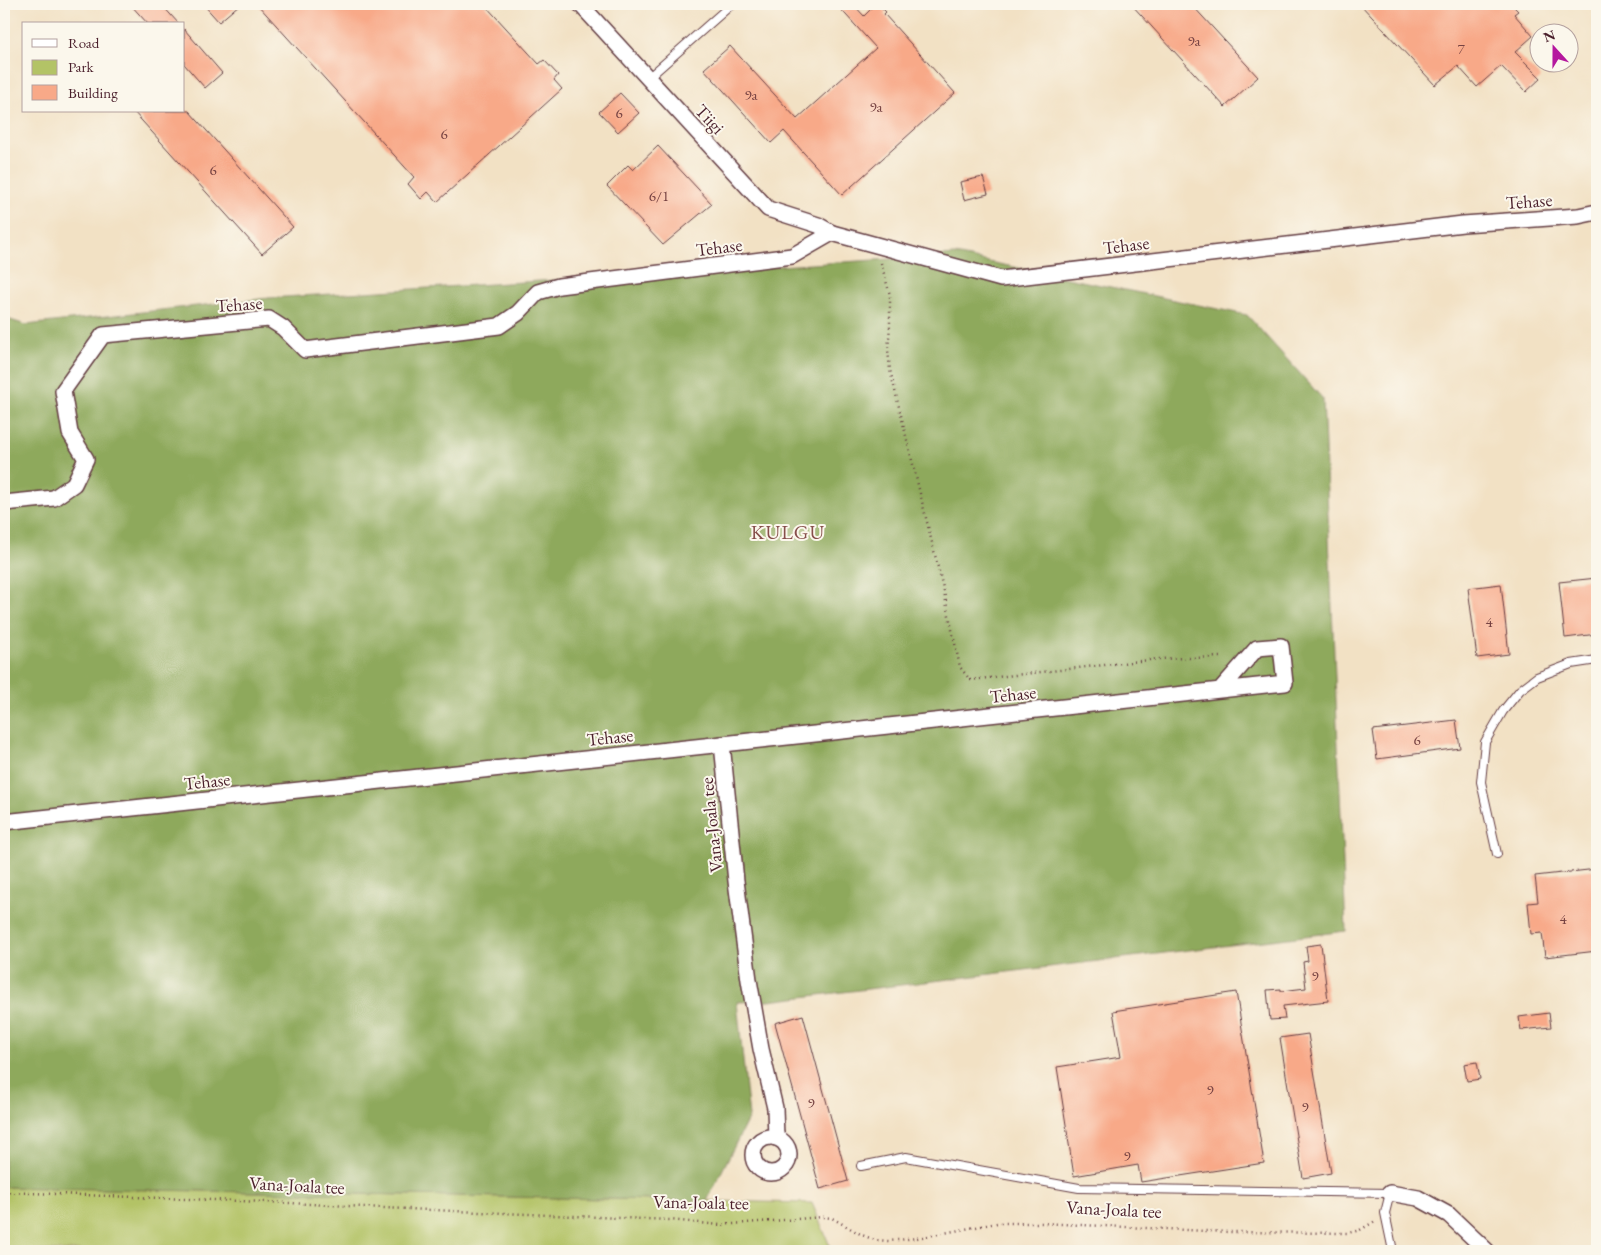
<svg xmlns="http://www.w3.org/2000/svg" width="1601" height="1255" viewBox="0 0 1601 1255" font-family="'EB Garamond',serif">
<rect width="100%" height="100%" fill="#fbf7ec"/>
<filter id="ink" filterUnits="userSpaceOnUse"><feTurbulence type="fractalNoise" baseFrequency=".02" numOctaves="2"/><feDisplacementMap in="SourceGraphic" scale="10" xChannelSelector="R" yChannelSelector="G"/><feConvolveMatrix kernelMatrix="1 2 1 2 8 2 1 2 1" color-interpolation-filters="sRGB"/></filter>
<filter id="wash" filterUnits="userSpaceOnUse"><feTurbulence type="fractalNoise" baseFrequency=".0096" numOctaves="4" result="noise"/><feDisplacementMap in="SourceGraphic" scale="20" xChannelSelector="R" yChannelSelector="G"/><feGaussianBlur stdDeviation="1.12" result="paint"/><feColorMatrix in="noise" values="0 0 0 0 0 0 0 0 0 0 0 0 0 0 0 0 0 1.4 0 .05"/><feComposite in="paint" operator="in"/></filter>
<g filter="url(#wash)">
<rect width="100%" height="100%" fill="#f2e1c4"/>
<polygon fill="#b3c366" stroke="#7e7148" points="4,1187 812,1203 832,1251 4,1251"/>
<polygon fill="#8ea95b" stroke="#6c6443" points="955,255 1247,315 1323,399 1346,931 769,1001 737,1002 749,1117 707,1201 4,1187 4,318 26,325 268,298"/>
<g id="blocks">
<g fill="#f8a988">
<polygon points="130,4 161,4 179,24 148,24"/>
<polygon points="203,4 240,4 219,22"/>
<polygon points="257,4 484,4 539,64 544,60 558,75 554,80 562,89 437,202 428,192 421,199 408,184 414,177"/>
<polygon points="836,4 853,4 864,16 876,4 878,4 886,12 884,14 955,93 842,195 784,131 771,143 704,69 730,46 797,119 876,48"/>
<polygon points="1131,4 1191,4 1258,77 1225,107"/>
<polygon points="1360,4 1511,4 1518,11 1514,14 1533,36 1515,52 1541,78 1526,92 1501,66 1477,87 1458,66 1435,85"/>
<polygon points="184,29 222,73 205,88 184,64"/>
<polygon points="620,93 639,113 618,132 599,112"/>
<polygon points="133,111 189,111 293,227 262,254"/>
<polygon points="658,146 712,204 663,245 607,186 628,165 633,170"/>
<polygon points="983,177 988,194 964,200 960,182"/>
<polygon points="1597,578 1597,634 1565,638 1559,582"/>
<polygon points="1501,584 1509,654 1477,658 1468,588"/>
<polygon points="1456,720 1460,748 1377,759 1373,730"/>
<polygon points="1597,869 1597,951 1545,957 1542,933 1531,934 1528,903 1538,902 1535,876"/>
<polygon points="1321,944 1328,1001 1283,1006 1285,1019 1270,1020 1267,990 1281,989 1281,991 1306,988 1303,962 1308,961 1306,946"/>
<polygon points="1236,992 1264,1163 1141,1182 1138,1165 1074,1176 1057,1067 1121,1057 1113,1011"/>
<polygon points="1549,1013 1551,1027 1521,1030 1519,1017"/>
<polygon points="803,1015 848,1181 820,1189 775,1023"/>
<polygon points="1308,1034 1331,1173 1303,1178 1280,1038"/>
<polygon points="1477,1062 1480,1079 1467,1081 1464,1064"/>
</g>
</g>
</g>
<g filter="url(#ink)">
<use href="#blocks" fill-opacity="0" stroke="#633c42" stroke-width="1"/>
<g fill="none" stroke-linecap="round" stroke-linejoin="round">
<defs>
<g id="lane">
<polyline points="647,79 732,4"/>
<polyline points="1497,854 1481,782 1485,742 1503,711 1520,690 1537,677 1571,664 1597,660"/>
<polyline points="861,1166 906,1157 1079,1188 1390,1193 1385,1213 1393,1251"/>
</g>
<g id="street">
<polyline points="580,4 768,209 818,225 832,233"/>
<polyline points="4,503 54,498 74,484 86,459 70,433 63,391 103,335 269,319 283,328 305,350 499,326 518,313 538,292 559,286 792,256 832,233 1001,279 1463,224 1578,216 1597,212"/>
<polyline points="722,744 736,881 749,980 761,1049 775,1108 776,1138"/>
<polyline points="4,822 1285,683 1281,646 1257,648 1220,690"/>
<circle cx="771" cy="1155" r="18"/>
<polyline points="1390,1193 1418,1198 1449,1215 1487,1251"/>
</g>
</defs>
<use href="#lane" stroke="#633c42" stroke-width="10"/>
<use href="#street" stroke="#633c42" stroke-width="18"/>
<g stroke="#633c42" stroke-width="2.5" stroke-dasharray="1 4" stroke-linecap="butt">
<polyline points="881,263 890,295 890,326 888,350 890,370 944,592 960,667 970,680 1158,659 1221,657"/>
<polyline points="4,1192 291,1203 384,1208 670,1220 720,1225 823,1217 832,1218 862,1235 875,1240 889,1241 917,1238 997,1223 1041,1223 1229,1232 1348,1233 1360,1230 1377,1220"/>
</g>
<use href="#lane" stroke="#fff" stroke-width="8"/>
<use href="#street" stroke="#fff" stroke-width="15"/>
</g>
</g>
<g text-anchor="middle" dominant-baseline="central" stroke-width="4" stroke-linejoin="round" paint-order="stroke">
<g font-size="15" fill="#764242">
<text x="1194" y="40">9a</text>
<text x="1461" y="48">7</text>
<text x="751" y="94">9a</text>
<text x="876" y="106">9a</text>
<text x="619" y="112">6</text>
<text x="444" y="133">6</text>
<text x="213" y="169">6</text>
<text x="659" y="195">6/1</text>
<text x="1489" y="621">4</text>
<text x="1417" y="739">6</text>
<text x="1563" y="918">4</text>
<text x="1315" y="975">9</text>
<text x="1210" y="1089">9</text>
<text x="811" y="1102">9</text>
<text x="1305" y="1106">9</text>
<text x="1127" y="1155">9</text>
</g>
<g font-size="18" fill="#4a1f2b" stroke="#fbf7ec">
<text transform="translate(710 119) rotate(47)">Tiigi</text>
<text transform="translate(1529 201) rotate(-4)">Tehase</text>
<text transform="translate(1126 245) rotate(-7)">Tehase</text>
<text transform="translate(719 247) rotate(-7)">Tehase</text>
<text transform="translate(239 304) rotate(-4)">Tehase</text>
<text transform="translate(1013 694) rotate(-6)">Tehase</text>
<text transform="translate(610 737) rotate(-6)">Tehase</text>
<text transform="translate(207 781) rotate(-6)">Tehase</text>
<text transform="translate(711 825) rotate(-96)">Vana-Joala tee</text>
<text transform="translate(297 1185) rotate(3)">Vana-Joala tee</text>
<text transform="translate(701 1202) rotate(1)">Vana-Joala tee</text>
<text transform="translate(1114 1209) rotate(3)">Vana-Joala tee</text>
</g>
<g font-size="20" letter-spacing="1" fill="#874f4c" stroke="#fbf7ec">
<text x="788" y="532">KULGU</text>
</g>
</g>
<rect width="1601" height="1255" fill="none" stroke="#fbf7ec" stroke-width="20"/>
<rect x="22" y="22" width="162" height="90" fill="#fbf7ec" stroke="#b4a19f"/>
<rect x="32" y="39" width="25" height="8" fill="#ffffff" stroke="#b4a19f"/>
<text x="68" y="48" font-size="15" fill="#4a1f2b">Road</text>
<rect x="32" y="60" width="25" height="15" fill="#b3c366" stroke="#b4a19f"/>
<text x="68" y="72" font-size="15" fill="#4a1f2b">Park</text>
<rect x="32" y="85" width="25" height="15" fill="#f8a988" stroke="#b4a19f"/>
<text x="68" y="98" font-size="15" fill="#4a1f2b">Building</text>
<g transform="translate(1554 48) rotate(339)"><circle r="24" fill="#fbf7ec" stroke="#b4a19f"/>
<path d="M0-4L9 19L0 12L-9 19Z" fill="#b5179e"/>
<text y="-8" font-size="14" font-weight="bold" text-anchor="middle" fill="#4a1f2b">N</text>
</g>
</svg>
